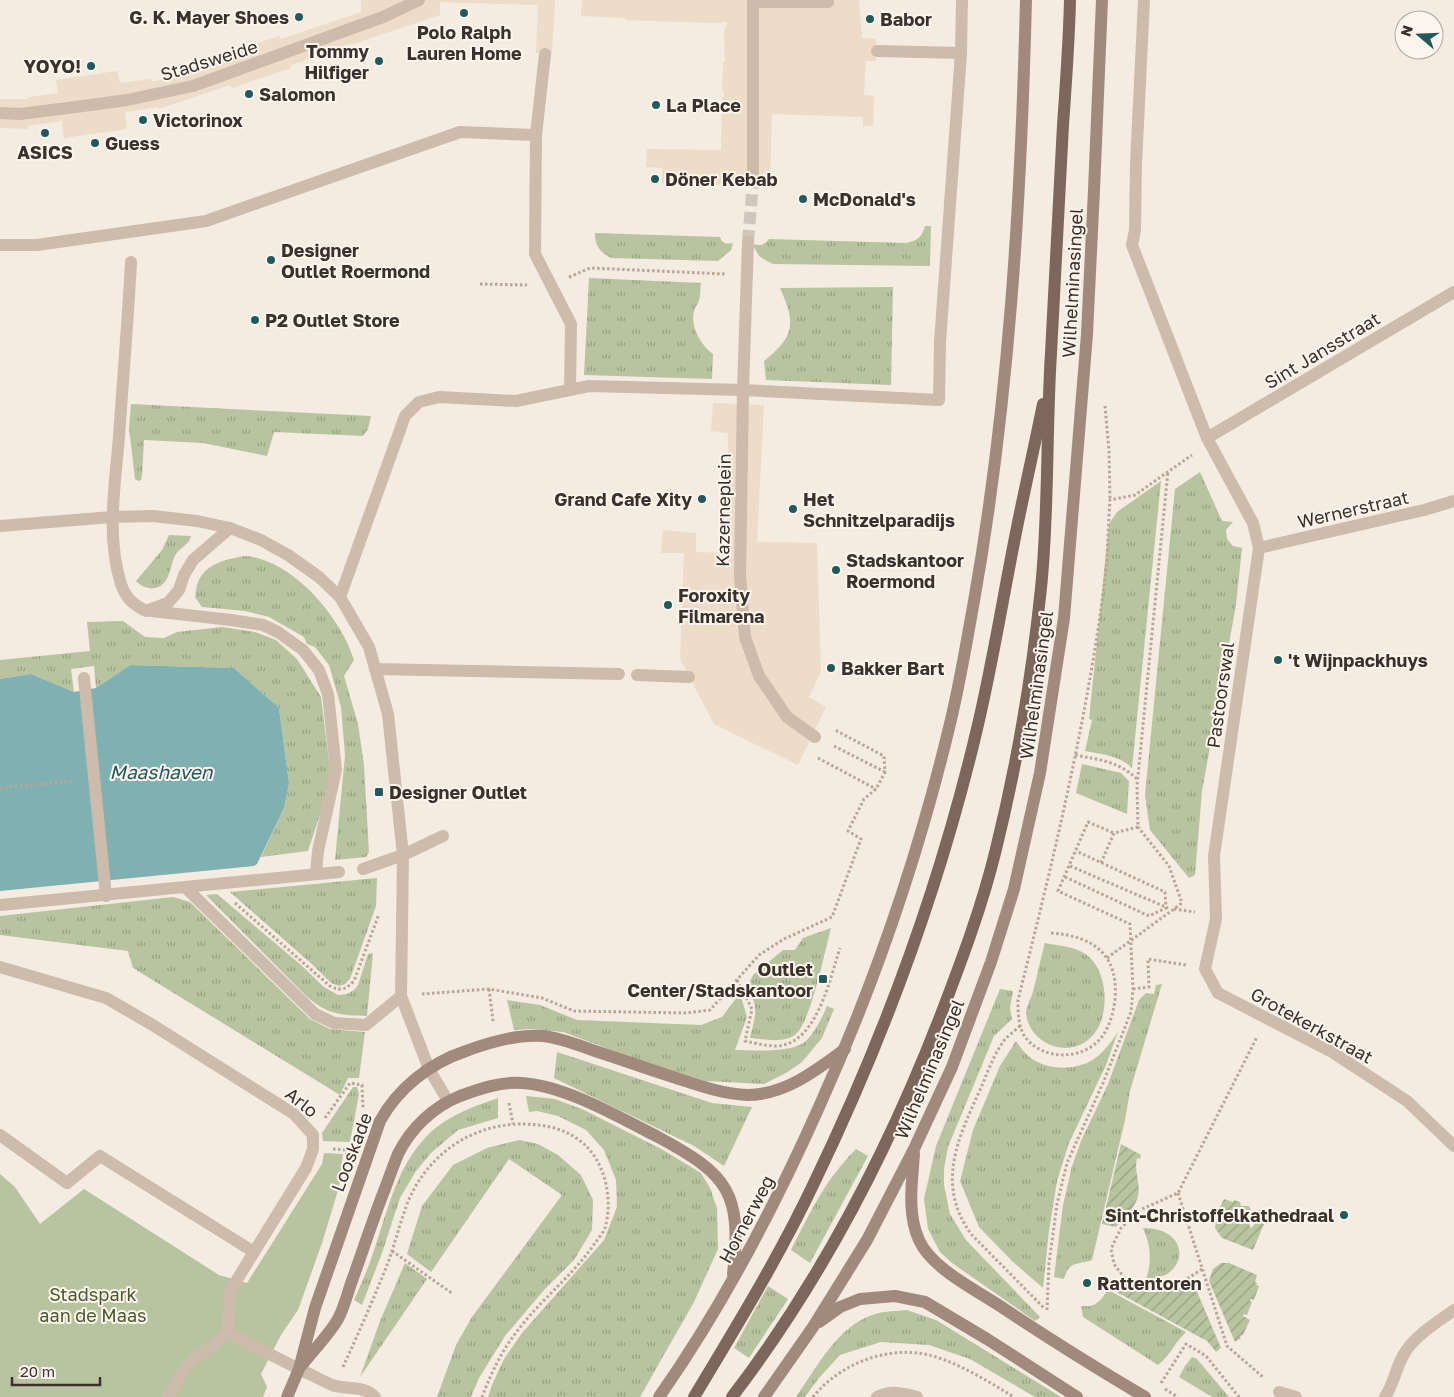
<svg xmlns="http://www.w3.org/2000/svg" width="1454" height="1397" viewBox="0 0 1454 1397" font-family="'Golos Text',sans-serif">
<defs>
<pattern id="grass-tufts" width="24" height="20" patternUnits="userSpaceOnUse" patternTransform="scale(1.25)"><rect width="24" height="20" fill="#b8c4a0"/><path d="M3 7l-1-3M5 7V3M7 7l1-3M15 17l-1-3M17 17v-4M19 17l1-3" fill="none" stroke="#97a083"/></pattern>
<pattern id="garden-furrows" width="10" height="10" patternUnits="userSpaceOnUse" patternTransform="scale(1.25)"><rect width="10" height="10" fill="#b8c4a0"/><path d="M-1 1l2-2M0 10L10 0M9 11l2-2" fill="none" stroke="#97a083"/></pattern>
</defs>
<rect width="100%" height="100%" fill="#f4ebe1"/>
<g fill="url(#grass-tufts)">
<path d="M925 226H931L930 266 773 264C762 259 757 256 753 244 761 246 764 245 769 239L907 243C918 240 922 237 925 226Z"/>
<path d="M595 233 720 237C722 244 727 244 733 243L731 250 718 261 611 258C600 252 595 246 595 233Z"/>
<path d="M589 278 701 283C700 289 701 295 699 300 698 304 695 307 694 311 690 327 701 345 713 354L712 379 584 375Z"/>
<path d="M893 287 891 385 766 380 764 361C795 336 796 324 780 288Z"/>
<polygon points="131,404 371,416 368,429 363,436 274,432 267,456 203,443 144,440 142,476 141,480 138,481 135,479 129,428"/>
<polygon points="1200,472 1222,521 1233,522 1226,530 1227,539 1233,546 1242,548 1236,605 1202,791 1195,875 1189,878 1150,830 1145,795 1175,489"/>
<path d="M1161 481 1132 768C1121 756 1101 754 1085 751L1092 720 1089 719 1109 524 1117 512Z"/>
<path d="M169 535 191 536C189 545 181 547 176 554 171 562 171 573 166 580 159 592 144 590 136 581L162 550Z"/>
<path d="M245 556C292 559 341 617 354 660L344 676 358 724 364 765 369 852 366 857 335 860 345 755 341 707 329 665 315 647 307 644 304 637 269 617 245 611 202 607 195 597C196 592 196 586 198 582 206 563 227 559 245 556Z"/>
<polygon points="123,621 145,637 164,638 177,632 222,627 255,632 276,640 297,659 321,697 330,769 328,790 308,851 261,857 284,808 289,783 279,708 234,668 130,665 96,688 94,666 71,669 74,692 31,674 0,679 0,660 90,651 87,622"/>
<polygon points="1082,764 1121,773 1129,781 1127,814 1076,793"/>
<polygon points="377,878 376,906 350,979 345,984 339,986 331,983 314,966 230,892"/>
<path d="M217 894 301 965 324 987 338 995 347 994 354 990 358 985 368 954 373 953 367 1016C340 1015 328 1015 306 996L206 895Z"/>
<polygon points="173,897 190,902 310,1019 330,1029 365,1032 359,1078 348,1078 340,1095 133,968 128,951 0,935 0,916"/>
<path d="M831 928C825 950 811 1021 796 1034 784 1044 764 1039 750 1038 755 1015 760 1009 747 987L753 975 783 950H795L803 938Z"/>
<path d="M1045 943C1059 946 1076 946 1088 956 1109 973 1111 1021 1089 1039 1066 1059 1029 1043 1026 1013 1026 1007 1030 1000 1032 995 1037 978 1040 960 1045 943Z"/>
<path d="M1162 984 1130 1091 1125 1120 1092 1260C1079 1265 1069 1260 1064 1279L1054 1277 1063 1205 1072 1166 1081 1141 1108 1084 1139 1000 1146 993 1154 994 1156 985Z"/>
<polygon points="1000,989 1013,991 1010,1008 1012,1019 994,1036 948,1147 944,1169 944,1185 950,1214 966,1240 1040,1317 1035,1321 952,1263 940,1252 928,1229 924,1199 936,1146"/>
<path d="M740 993 747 1017 735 1050C754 1050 793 1054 807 1040 816 1030 822 1018 827 1006L834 1009 822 1038 802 1062 786 1073 764 1084 705 1081 641 1061 563 1032 532 1029 514 1030 507 1000 540 1005 577 1020 701 1025 722 1017Z"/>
<path d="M1118 1032 1106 1065 1069 1143 1057 1181 1049 1231 1043 1288 1012 1261 979 1227 960 1181 973 1130 1000 1066 1016 1041C1020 1047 1025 1054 1032 1059 1051 1071 1080 1071 1098 1056 1106 1049 1112 1041 1118 1032Z"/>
<polygon points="557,1052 712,1103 752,1107 724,1166 694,1146 554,1078"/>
<polygon points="353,1087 357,1087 359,1094 350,1142 323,1141 322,1133"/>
<polygon points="526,1096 555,1099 584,1110 663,1150 701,1173 710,1188 717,1208 718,1249 694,1302 640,1397 488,1397 492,1385 504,1359 522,1333 604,1240 617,1207 616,1180 604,1150 586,1130 558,1116 537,1111 529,1112"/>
<path d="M498 1098V1118L458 1130 431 1153 416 1171 400 1198 382 1253 362 1305 354 1300C361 1284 368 1269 373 1253 387 1214 395 1170 425 1138 444 1117 472 1107 498 1098Z"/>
<polygon points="519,1140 538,1144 558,1155 581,1175 593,1200 592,1230 574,1260 544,1290 505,1336 479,1378 471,1397 437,1397 456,1345 472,1317 562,1195 509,1159 431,1272 407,1254 422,1206 453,1165 487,1148"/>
<path d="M856 1149 868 1156 810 1263 791 1250C811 1211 825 1180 856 1149Z"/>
<path d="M1143 1228C1194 1228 1188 1280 1146 1279 1152 1261 1151 1246 1143 1228Z"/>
<polygon points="405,1263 427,1279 360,1377 380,1321"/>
<polygon points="768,1286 788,1299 749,1358 734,1348"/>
<path d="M1108 1290 1186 1332C1175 1342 1170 1356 1158 1365L1083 1317 1081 1306C1096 1308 1100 1301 1108 1290Z"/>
<path d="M907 1310 936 1320 1061 1397H1035L970 1359 929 1345 881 1342 840 1355 818 1379 805 1397H796C817 1367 838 1325 875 1314 885 1311 897 1311 907 1310Z"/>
<polygon points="1192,1357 1197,1359 1229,1397 1212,1397 1179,1377 1185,1366"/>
</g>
<polygon fill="#b8c4a0" points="324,1153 343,1154 339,1187 322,1243 298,1310 281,1335 261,1374 267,1387 263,1397 0,1397 0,1174 15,1187 40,1224 84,1189 219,1275 247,1283 322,1164"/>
<g fill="url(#garden-furrows)">
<path d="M1121 1144 1141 1155 1140 1159 1137 1158C1135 1167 1137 1173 1138 1182 1142 1202 1129 1213 1116 1227L1102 1224Z"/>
<polygon points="1224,1199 1233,1202 1234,1200 1240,1202 1241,1206 1249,1206 1255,1219 1249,1225 1251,1228 1257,1222 1264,1224 1253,1250 1222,1238 1215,1228 1217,1214"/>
<polygon points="1221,1263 1229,1263 1257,1275 1255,1282 1257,1283 1256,1285 1259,1286 1254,1300 1250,1299 1250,1301 1252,1302 1247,1315 1244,1314 1243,1316 1250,1320 1243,1335 1240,1336 1241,1338 1235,1342 1209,1281 1213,1269"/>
<path d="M1116 1282C1146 1293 1156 1297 1186 1284L1195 1287 1221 1348 1216 1352 1207 1341 1113 1290Z"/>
</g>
<g fill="#ecdcc8">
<polygon points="361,0 555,0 552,54 536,53 538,5 440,2 440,15 353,44 352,43 292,65 290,64 291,68 232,88 230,85 159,109 158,107 125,112 127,129 64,138 62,121 28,126 28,129 0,128 0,99 28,99 29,97 58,93 56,80 117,71 120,83 151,79 152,82 192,73 191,69 222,59 222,55 279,36 281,39 361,12"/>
<polygon points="582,0 859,0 862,38 876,39 876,61 866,61 864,95 874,96 873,126 863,126 863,117 772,114 770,182 723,180 722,185 662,183 662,168 646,167 647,149 721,150 722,97 724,97 724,91 722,91 723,67 723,62 725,62 724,33 727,22 714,23 625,20 625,18 581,16"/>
<polygon points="713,403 764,405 757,542 817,543 821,672 809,697 826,707 798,765 714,724 680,659 684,553 661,553 663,530 696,533 696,552 727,553 728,433 711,431"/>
</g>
<polygon fill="#7fb0b2" points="130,665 234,668 279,708 289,783 284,808 257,864 254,866 0,891 0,679 31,674 74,692 96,688"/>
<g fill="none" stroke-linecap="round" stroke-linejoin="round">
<polyline stroke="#cfc6bd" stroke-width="12" stroke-dasharray="12 6" stroke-linecap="butt" points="748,242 753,181"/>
<g stroke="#b9a596" stroke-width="3" stroke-dasharray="2.5 2.5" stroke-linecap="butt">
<polyline points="569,277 590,268 725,274"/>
<polyline points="480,284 527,285"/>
<polyline points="1105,406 1109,451 1110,500"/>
<polyline points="834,746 885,772"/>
<path d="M1075 755C1100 760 1118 761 1137 779"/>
<polyline points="818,758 876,789"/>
<polyline points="0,788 74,781"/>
<polyline points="1101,863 1114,833 1138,827 1137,786 1168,471"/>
<polyline points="1070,866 1168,908"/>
<polyline points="1065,877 1149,916 1166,908 1165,892 1076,851"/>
<path d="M235 903 331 987C342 991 346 989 354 981L379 914"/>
<polyline points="1174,909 1195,912"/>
<path d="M1051 933C1094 936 1119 955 1115 1000 1113 1014 1109 1029 1100 1039 1081 1061 1042 1060 1025 1037 1018 1026 1018 1012 1018 1000 1053 861 1087 721 1105 579 1108 553 1108 526 1110 500L1135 495 1192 455"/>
<polyline points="1107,958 1182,903 1169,866 1138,827"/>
<path d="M737 980 752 1009 745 1041C755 1043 766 1046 776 1046 817 1045 830 978 840 948"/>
<polyline points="489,989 493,1021"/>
<polyline points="1133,989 1149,987 1148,959 1186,965"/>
<polyline points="422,994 489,989 542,998 574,1011 686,1013 710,1010 759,955 784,939 832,917 861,839 848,831 864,799 876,789 885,772 884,756 835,730"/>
<path d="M1020 1026C1015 1031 1007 1036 1003 1042 993 1056 987 1074 980 1090 957 1140 936 1185 971 1234L1044 1308"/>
<polyline points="509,1103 513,1124"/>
<polyline points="325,1118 350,1083 362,1085 363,1108"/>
<polyline points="333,1149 347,1150"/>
<polyline points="1178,1193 1227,1346 1264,1378"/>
<polyline points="392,1251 453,1294"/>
<polyline points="1202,1269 1184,1281 1167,1289 1139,1286 1126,1280 1114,1264 1111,1249 1121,1228 1142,1209 1178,1193 1257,1037"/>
<polyline points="1047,1310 1049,1263 1057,1204 1067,1163 1103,1083 1131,1012 1133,989 1130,924 1058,891 1088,822 1114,833"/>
<path d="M343 1367C359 1332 375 1296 389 1260 396 1240 401 1219 409 1199 429 1155 469 1126 518 1124 542 1124 565 1127 584 1144 606 1164 613 1200 605 1228 603 1233 598 1239 595 1243 574 1274 545 1296 522 1325 504 1346 492 1371 482 1397"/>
<polyline points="1161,1383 1186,1344 1206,1356 1239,1397"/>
<polyline points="1165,1389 1178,1397"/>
<path d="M813 1397C841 1362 893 1343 936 1357 964 1366 989 1382 1014 1397"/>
</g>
<g stroke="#cdbbac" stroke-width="12">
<polyline points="877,51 961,53"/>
<polyline points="536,135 545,54"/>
<polyline points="0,245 37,245 206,221 460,132 536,135 535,254 571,324 570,390"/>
<path d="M131 262C128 320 123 378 119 437 115 485 106 537 121 584 126 599 133 604 146 611L168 603 179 590 184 575 193 560 230 528"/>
<polyline points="940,342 961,53 962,0"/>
<polyline points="151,611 231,620 263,625 278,632 303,650 319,670 328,694 336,770 318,851 316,874"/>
<polyline points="84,678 106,896"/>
<polyline points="403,855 443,836"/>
<polyline points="0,1135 67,1183 100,1156 254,1252"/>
<path d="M299 1369C310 1374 321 1380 332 1385 346 1390 364 1385 375 1397"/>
</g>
<g stroke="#cdbbac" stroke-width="12">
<polyline points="0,113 20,114 83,106 127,100 193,86 383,17 419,0"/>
<polyline points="753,181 753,2 828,2 828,0"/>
<polyline points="748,242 743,390 740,575 745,637 759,676 787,717 815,737"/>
<polyline points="375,669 619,674"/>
<polyline points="637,675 689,677"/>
<polyline points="363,869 403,855"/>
<polyline points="0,905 339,872"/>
</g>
<g stroke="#cdbbac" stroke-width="12">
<polyline points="1144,0 1136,164 1135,230 1132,245 1207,438 1253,523 1259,548 1214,856 1216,919 1205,969 1218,993 1332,1052 1407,1101 1454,1146"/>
<polyline points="1207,438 1454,292"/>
<polyline points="0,526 112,517 153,516 197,521 230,528 261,540 288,555 319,577 340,597 369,647 388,714 403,855 401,996 429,1069 448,1101"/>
<polyline points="1259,548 1424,510 1454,501"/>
<polyline points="340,597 405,416 419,402 439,397 516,401 589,386 743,390 939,400 940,342"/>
<polyline points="186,888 315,1014 334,1023 366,1025 401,996"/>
<polyline points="0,967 106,998 151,1024 294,1114 313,1135 313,1149 306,1168 230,1291 228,1333 299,1369"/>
<polyline points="1279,1392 1296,1397"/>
<polyline points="168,1397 187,1365 228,1333"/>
<path d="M877 1397C891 1390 903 1393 917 1397"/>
<path d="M1385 1397C1394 1384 1396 1367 1404 1354 1413 1337 1439 1321 1454 1310"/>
</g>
<g stroke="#a18a7d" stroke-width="12">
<path d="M914 1154C912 1182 907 1214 919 1240 931 1268 976 1290 1000 1306 1048 1338 1096 1368 1145 1397"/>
<polyline points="819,1322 840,1307 860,1299 895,1296 925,1302 987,1339 1077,1397"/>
<path d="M302 1365C312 1352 333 1330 339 1317 345 1305 348 1291 353 1278 364 1247 374 1216 386 1186 390 1175 394 1164 398 1154 411 1128 433 1107 460 1096 479 1089 502 1081 522 1083 566 1086 619 1117 658 1137 729 1175 742 1193 733 1274"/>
<path d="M287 1397 299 1369 315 1308 380 1121C398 1088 430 1063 466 1051 490 1042 517 1034 543 1036 561 1038 578 1045 595 1051 620 1059 645 1068 670 1076 695 1084 721 1094 747 1095 785 1095 817 1070 845 1049"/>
<path d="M659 1397C723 1306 774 1208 819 1107 873 987 917 860 948 732 959 689 966 645 974 601 1009 403 1021 201 1026 0"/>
<polyline points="764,1397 813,1327 867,1240 914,1149 952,1067 991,962 1014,889 1040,773 1064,618 1087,334 1094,190 1102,0"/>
</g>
<g stroke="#7d675c" stroke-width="12">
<path d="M694 1397C736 1327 779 1257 814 1183 883 1040 939 888 976 733 994 659 1005 583 1021 508 1028 474 1036 439 1043 404"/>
<path d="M732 1397C820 1282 888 1151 940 1017 961 962 982 907 996 849 1017 764 1032 676 1041 588 1049 510 1046 432 1051 353 1055 277 1059 201 1063 125 1066 83 1069 42 1070 0"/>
</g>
</g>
<g fill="#1f5a5e" stroke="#fbf5ee" stroke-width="2">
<circle cx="464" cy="13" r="5"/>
<circle cx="299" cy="17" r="5"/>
<circle cx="870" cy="19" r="5"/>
<circle cx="379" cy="61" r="5"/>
<circle cx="91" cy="66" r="5"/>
<circle cx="249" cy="94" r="5"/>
<circle cx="656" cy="105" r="5"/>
<circle cx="143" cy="120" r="5"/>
<circle cx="45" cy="133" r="5"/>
<circle cx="95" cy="143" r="5"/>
<circle cx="655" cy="179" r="5"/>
<circle cx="803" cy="199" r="5"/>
<circle cx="271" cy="260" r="5"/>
<circle cx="255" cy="320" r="5"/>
<circle cx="702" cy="499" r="5"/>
<circle cx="793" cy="509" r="5"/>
<circle cx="836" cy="570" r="5"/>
<circle cx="668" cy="605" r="5"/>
<circle cx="1278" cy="660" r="5"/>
<circle cx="831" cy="668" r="5"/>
<rect x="374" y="787" width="10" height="10" rx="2.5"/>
<rect x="818" y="974" width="10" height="10" rx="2.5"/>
<circle cx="1344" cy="1215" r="5"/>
<circle cx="1087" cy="1283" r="5"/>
</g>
<g text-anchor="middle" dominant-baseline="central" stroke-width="4" stroke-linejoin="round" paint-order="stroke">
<g font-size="18" font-weight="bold" fill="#3b302b" stroke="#fbf5ee" text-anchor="start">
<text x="289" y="17" text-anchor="end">G. K. Mayer Shoes</text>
<text x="880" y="19">Babor</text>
<text x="464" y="32" text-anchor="middle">Polo Ralph<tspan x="464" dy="21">Lauren Home</tspan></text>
<text x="369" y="51" text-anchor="end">Tommy<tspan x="369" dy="21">Hilfiger</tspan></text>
<text x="81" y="66" text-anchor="end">YOYO!</text>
<text x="259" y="94">Salomon</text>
<text x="666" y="105">La Place</text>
<text x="153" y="120">Victorinox</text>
<text x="105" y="143">Guess</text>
<text x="45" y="152" text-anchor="middle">ASICS</text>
<text x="665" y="179">Döner Kebab</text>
<text x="813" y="199">McDonald's</text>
<text x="281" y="250">Designer<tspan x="281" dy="21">Outlet Roermond</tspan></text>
<text x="265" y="320">P2 Outlet Store</text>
<text x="692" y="499" text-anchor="end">Grand Cafe Xity</text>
<text x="803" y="499">Het<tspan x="803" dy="21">Schnitzelparadijs</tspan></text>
<text x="846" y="560">Stadskantoor<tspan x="846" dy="21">Roermond</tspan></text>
<text x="678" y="595">Foroxity<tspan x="678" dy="21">Filmarena</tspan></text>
<text x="1288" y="660">'t Wijnpackhuys</text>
<text x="841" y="668">Bakker Bart</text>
<text x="389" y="792">Designer Outlet</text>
<text x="813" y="969" text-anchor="end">Outlet<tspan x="813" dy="21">Center/Stadskantoor</tspan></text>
<text x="1334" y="1215" text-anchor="end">Sint-Christoffelkathedraal</text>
<text x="1097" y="1283">Rattentoren</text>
</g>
<g font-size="18" fill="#3b302b" stroke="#fbf5ee">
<text transform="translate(209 60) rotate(-17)">Stadsweide</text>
<text transform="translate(1072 283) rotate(-87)">Wilhelminasingel</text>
<text transform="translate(1322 350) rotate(-31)">Sint Jansstraat</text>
<text transform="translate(1353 509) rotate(-13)">Wernerstraat</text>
<text transform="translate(723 510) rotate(-89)">Kazerneplein</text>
<text transform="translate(1036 685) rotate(-82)">Wilhelminasingel</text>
<text transform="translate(1220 695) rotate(-82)">Pastoorswal</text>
<text transform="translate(1312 1025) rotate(29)">Grotekerkstraat</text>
<text transform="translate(929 1069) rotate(-67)">Wilhelminasingel</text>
<text transform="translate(302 1102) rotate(39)">Arlo</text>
<text transform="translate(351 1152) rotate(-69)">Looskade</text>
<text transform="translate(746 1219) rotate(-62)">Hornerweg</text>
</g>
<g font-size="18" fill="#4a5a2e" stroke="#fbf5ee">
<text x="93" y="1294">Stadspark<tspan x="93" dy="21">aan de Maas</tspan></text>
</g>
<g font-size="19" font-style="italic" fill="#1f5a5e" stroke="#fbf5ee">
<text x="161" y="771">Maashaven</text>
</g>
</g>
<g transform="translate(1419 35) rotate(289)"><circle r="24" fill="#fbf5ee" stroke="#aea6a0"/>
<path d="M0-4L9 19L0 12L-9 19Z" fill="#1f5a5e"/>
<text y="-8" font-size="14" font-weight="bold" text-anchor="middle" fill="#3b302b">N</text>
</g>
<path d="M12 1377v8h88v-8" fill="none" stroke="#3b302b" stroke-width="2.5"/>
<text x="20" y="1377" font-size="15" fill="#3b302b" stroke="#fbf5ee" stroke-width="4" paint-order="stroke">20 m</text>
</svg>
